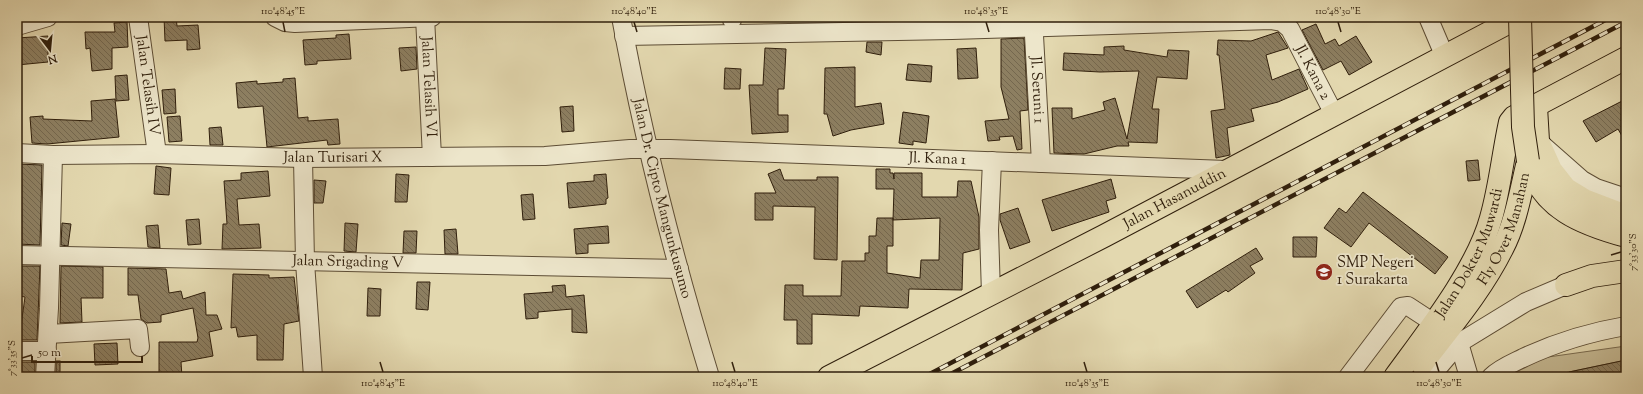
<svg xmlns="http://www.w3.org/2000/svg" width="1643" height="394" viewBox="0 0 1643 394" font-family="'Sorts Mill Goudy',serif">
<defs>
<pattern id="building-back-hatch" width="6" height="6" patternUnits="userSpaceOnUse"><rect width="6" height="6" fill="#8d7f61"/><path d="M-1 5l2 2M0 0l6 6M5-1l2 2" fill="none" stroke="#74674e"/></pattern>
</defs>
<rect width="100%" height="100%" fill="#e3d8af"/>
<filter id="stains"><feTurbulence type="fractalNoise" baseFrequency=".005" numOctaves="4"/><feColorMatrix values="0 0 0 0 .2 0 0 0 0 .09 0 0 0 0 .02 0 0 0 .5 -.17"/></filter>
<radialGradient id="worn" r=".72"><stop offset=".6" stop-color="#630" stop-opacity="0"/><stop offset="1" stop-color="#630" stop-opacity=".3"/></radialGradient>
<polygon fill="#c5b993" stroke="#7a6c50" points="1626,346 1626,360 1564,373 1561,377 1503,377 1541,358"/>
<g fill="url(#building-back-hatch)" stroke="#301f0c">
<polygon points="164,17 176,17 177,26 198,25 200,49 187,50 187,40 165,41"/>
<polygon points="871,17 884,17 884,21 870,21"/>
<polygon points="127,22 128,47 112,48 112,69 92,71 90,48 86,49 85,32 115,32 114,23"/>
<polygon points="1316,24 1325,44 1335,39 1339,46 1356,36 1372,62 1349,75 1341,61 1323,70 1302,30"/>
<polygon points="1278,32 1288,48 1266,55 1272,80 1299,69 1308,89 1278,102 1251,109 1254,121 1227,128 1230,155 1216,158 1211,111 1225,109 1219,55 1217,55 1218,40 1251,41"/>
<polygon points="349,34 351,59 317,61 317,64 305,65 303,40 336,38 336,35"/>
<polygon points="48,36 48,62 17,65 17,38"/>
<polygon points="1024,38 1028,110 1020,111 1022,149 1017,150 1013,136 999,137 1000,140 988,141 985,121 1009,119 1001,87 1001,39"/>
<polygon points="867,42 882,42 881,55 866,52"/>
<polygon points="1124,46 1124,50 1167,57 1168,50 1189,51 1187,79 1157,77 1152,109 1159,109 1157,143 1128,142 1129,146 1117,146 1084,154 1054,153 1052,108 1072,108 1072,119 1105,110 1103,102 1115,98 1127,139 1139,71 1100,72 1063,70 1064,53 1104,55 1104,47"/>
<polygon points="416,47 417,69 401,71 399,48"/>
<polygon points="765,48 786,49 784,89 778,89 778,115 788,115 788,132 752,134 749,85 763,85"/>
<polygon points="976,48 978,78 958,79 957,49"/>
<polygon points="908,64 932,66 931,82 906,80"/>
<polygon points="855,67 855,107 881,103 884,124 851,130 833,136 827,114 824,114 825,68"/>
<polygon points="725,68 741,69 740,89 724,89"/>
<polygon points="127,75 129,100 116,101 115,76"/>
<polygon points="295,78 298,118 308,117 308,121 338,119 340,144 328,145 327,140 267,147 263,106 238,108 236,83 257,81 257,84 283,82 283,79"/>
<polygon points="175,89 176,113 164,114 162,90"/>
<polygon points="115,99 119,137 47,144 32,143 30,117 43,116 43,119 92,121 91,101"/>
<polygon points="1626,99 1626,143 1618,129 1596,142 1583,121"/>
<polygon points="573,106 574,131 562,132 560,107"/>
<polygon points="903,112 929,116 926,143 913,141 913,145 899,143"/>
<polygon points="180,116 182,141 169,142 167,117"/>
<polygon points="221,127 223,145 210,145 209,128"/>
<polygon points="1478,160 1480,180 1468,181 1466,161"/>
<polygon points="17,164 42,165 40,245 17,244 19,186 17,186"/>
<polygon points="156,166 171,168 169,195 154,194"/>
<polygon points="780,169 784,180 817,180 817,177 838,177 837,260 814,259 815,207 773,206 773,220 755,220 755,193 776,193 768,174"/>
<polygon points="876,169 890,169 890,173 893,173 894,179 894,173 922,173 922,197 957,197 958,181 971,181 979,217 979,249 963,253 962,290 909,289 908,308 860,306 859,316 812,314 812,344 797,344 797,320 784,320 785,285 803,285 803,296 841,296 842,261 865,261 865,253 869,253 869,236 876,236 877,218 893,218 893,246 887,246 887,273 920,278 921,260 939,260 940,218 893,220 894,189 876,189"/>
<polygon points="268,171 270,196 237,199 239,225 259,224 261,248 222,249 223,224 227,224 224,181 241,180 241,173"/>
<polygon points="396,174 409,175 407,202 395,202"/>
<polygon points="606,174 608,198 606,199 606,204 569,208 567,183 594,181 594,175"/>
<polygon points="1111,179 1116,198 1106,201 1109,212 1052,231 1042,200"/>
<polygon points="314,180 326,181 323,203 314,203"/>
<polygon points="1363,192 1448,257 1435,274 1369,223 1351,247 1324,228 1339,208 1346,213"/>
<polygon points="533,194 535,219 523,220 521,195"/>
<polygon points="1018,208 1030,242 1010,249 1000,220 1000,214"/>
<polygon points="199,219 201,244 188,245 186,220"/>
<polygon points="62,223 71,224 68,246 61,245"/>
<polygon points="345,223 358,224 356,252 344,251"/>
<polygon points="158,225 160,248 148,247 146,226"/>
<polygon points="608,226 609,243 588,244 588,253 576,254 574,229"/>
<polygon points="456,229 458,254 445,254 444,230"/>
<polygon points="404,231 417,231 416,253 403,253"/>
<polygon points="1293,237 1317,237 1316,257 1293,257"/>
<polygon points="1256,248 1263,259 1250,266 1255,273 1228,292 1226,290 1197,308 1186,291"/>
<polygon points="22,266 40,266 37,340 19,340 25,297 20,296"/>
<polygon points="61,266 103,267 103,298 81,298 82,322 60,323"/>
<polygon points="128,268 166,269 169,293 181,291 183,299 205,292 206,315 217,315 222,329 209,332 213,356 181,362 182,377 159,377 159,342 197,342 198,338 193,308 161,315 161,322 147,323 141,319 138,295 128,295"/>
<polygon points="233,274 269,275 269,278 294,277 299,321 284,324 283,360 257,360 257,335 238,337 236,327 231,328"/>
<polygon points="417,282 430,282 428,310 416,309"/>
<polygon points="565,285 566,297 584,295 587,333 572,332 572,309 538,312 538,318 526,319 524,294 553,292 552,286"/>
<polygon points="368,288 381,289 380,316 367,316"/>
<polygon points="117,343 118,364 95,365 94,344"/>
<polygon points="1626,360 1626,377 1569,377 1569,372"/>
<rect x="56" y="361" width="4" height="16"/>
<rect x="19" y="362" width="16" height="15"/>
</g>
<g fill="none" stroke-linecap="round" stroke-linejoin="round">
<defs>
<g id="minor">
<path id="s1" d="M138 17 157 154"/>
<polyline points="275,17 285,22 295,23 432,17"/>
<path id="s2" d="M425 17 432 157"/>
<path id="s3" d="M621 17C643 138 674 259 710 377"/>
<path id="s4" d="M1033 17 1041 163"/>
<polyline points="1428,17 1445,57"/>
<polyline points="732,20 732,17"/>
<polyline points="17,26 48,17"/>
<path id="s5" d="M624 36 952 30 1271 20 1282 22 1290 29 1334 114"/>
<polyline points="1540,143 1582,180 1596,188 1626,198"/>
<path id="s6" d="M17 153 53 155 157 154 303 158 545 156 630 149H670L1226 170"/>
<polyline points="303,158 305,262 313,377"/>
<path id="s7" d="M17 255 679 269"/>
<polyline points="991,294 989,230 992,161"/>
<polyline points="48,334 138,329 140,347"/>
<polyline points="1459,343 1469,377"/>
<polyline points="17,351 47,351"/>
<polyline points="45,377 49,308 53,155"/>
<polyline points="1348,377 1401,307 1408,306 1434,323"/>
<polyline points="1430,377 1459,343 1526,302 1566,285"/>
<path d="M1491 377C1500 368 1513 363 1523 358 1557 342 1590 332 1626 326"/>
</g>
<g id="major">
<polyline points="1536,107 1538,141 1551,170 1566,189 1584,200 1626,216"/>
<path d="M1528 161C1542 209 1582 224 1626 236"/>
<polyline points="1566,285 1592,276 1626,271"/>
<path id="s8" d="M1422 364C1450 327 1481 291 1502 249 1516 223 1521 190 1528 161"/>
<path id="s9" d="M829 377 1104 236 1519 17"/>
<path id="s10" d="M1395 377C1427 333 1477 270 1491 218 1500 187 1503 154 1510 122L1514 117 1626 58"/>
</g>
</defs>
<use href="#minor" stroke="#5d4d35" stroke-width="20"/>
<use href="#major" stroke="#301f0c" stroke-width="24"/>
<use href="#minor" stroke="#ede6cb" stroke-width="18"/>
<use href="#major" stroke="#e3d8af" stroke-width="22"/>
<defs>
<g id="rail">
<polyline points="924,377 1611,17"/>
<polyline points="945,377 1626,22"/>
</g>
</defs>
<use href="#rail" stroke="#301f0c" stroke-width="4.5"/>
<use href="#rail" stroke="#ede6cb" stroke-width="3" stroke-dasharray="9" stroke-linecap="butt"/>
<defs>
<polyline id="major-bridge" points="1520,17 1523,127 1528,161"/>
</defs>
<use href="#major-bridge" stroke="#301f0c" stroke-width="24" stroke-linecap="butt"/>
<use href="#major-bridge" stroke="#e3d8af" stroke-width="22"/>
</g>
<path fill="none" stroke="#301f0c" stroke-width="1.5" d="M283 22 285 32M634 22 637 32M986 22 989 32M1338 22 1341 32M1611 255 1621 252M22 358 32 355M380 362 383 372M732 362 735 372M1084 362 1087 372M1436 362 1439 372"/>
<defs>
<symbol id="school-disc" viewBox="-11 -11 22 22"><circle r="9.5" fill="#8f2418" stroke="#ede6cb"/><path d="M0-5L7-2L0 1L-7-2ZM-4 1L0 2.5L4 1V4Q0 6-4 4Z" fill="#fff"/></symbol>
</defs>
<g fill-rule="evenodd">
<use href="#school-disc" x="1314" y="262" width="20" height="20"/>
</g>
<g text-anchor="middle" dominant-baseline="central" stroke-width="3.5" stroke-linejoin="round" paint-order="stroke">
<g font-size="15" fill="#301f0c" stroke="#ede6cb">
<text stroke="none"><textPath href="#s5" startOffset="718">Jl. Kana 2</textPath></text>
<text stroke="none"><textPath href="#s1" startOffset="69">Jalan Telasih IV</textPath></text>
<text stroke="none"><textPath href="#s2" startOffset="70">Jalan Telasih VI</textPath></text>
<text stroke="none"><textPath href="#s4" startOffset="73">Jl. Seruni 1</textPath></text>
<text stroke="none"><textPath href="#s6" startOffset="316">Jalan Turisari X</textPath></text>
<text stroke="none"><textPath href="#s6" startOffset="921">Jl. Kana 1</textPath></text>
<text stroke="none"><textPath href="#s3" startOffset="186">Jalan Dr. Cipto Mangunkusumo</textPath></text>
<text stroke="none"><textPath href="#s9" startOffset="389">Jalan Hasanuddin</textPath></text>
<text stroke="none"><textPath href="#s8" startOffset="160">Fly Over Manahan</textPath></text>
<text stroke="none"><textPath href="#s10" startOffset="146">Jalan Dokter Muwardi</textPath></text>
<text stroke="none"><textPath href="#s7" startOffset="331">Jalan Srigading V</textPath></text>
</g>
<g font-size="15" fill="#301f0c" stroke="#ede6cb" text-anchor="start">
<text x="1337" y="263">SMP Negeri<tspan x="1337" dy="17">1 Surakarta</tspan></text>
</g>
</g>
<rect width="1643" height="394" fill="none" stroke="#e3d8af" stroke-width="44"/>
<g transform="translate(50 50) rotate(164)" stroke="#ede6cb" stroke-width="3" paint-order="stroke">
<path d="M0-3L7 15L0 10L-7 15Z" fill="#301f0c"/>
<text y="-6" font-size="11" font-weight="bold" text-anchor="middle" fill="#301f0c">N</text>
</g>
<path d="M32 356v6h110v-6" fill="none" stroke="#301f0c" stroke-width="2"/>
<text x="38" y="356" font-size="12" fill="#301f0c" stroke="#ede6cb" stroke-width="3" paint-order="stroke">50 m</text>
<rect x="22" y="22" width="1599" height="350" fill="none" stroke="#301f0c" stroke-width="1.5"/>
<g font-size="10" text-anchor="middle" fill="#301f0c">
<text x="283" y="14">110°48'45"E</text>
<text x="634" y="14">110°48'40"E</text>
<text x="986" y="14">110°48'35"E</text>
<text x="1338" y="14">110°48'30"E</text>
<text transform="translate(1632 252) rotate(-90)" y="4">7°33'30"S</text>
<text transform="translate(11 358) rotate(-90)" y="4">7°33'35"S</text>
<text x="383" y="386">110°48'45"E</text>
<text x="735" y="386">110°48'40"E</text>
<text x="1087" y="386">110°48'35"E</text>
<text x="1439" y="386">110°48'30"E</text>
</g>
<rect width="100%" height="100%" filter="url(#stains)"/>
<rect width="100%" height="100%" fill="url(#worn)"/>
</svg>
